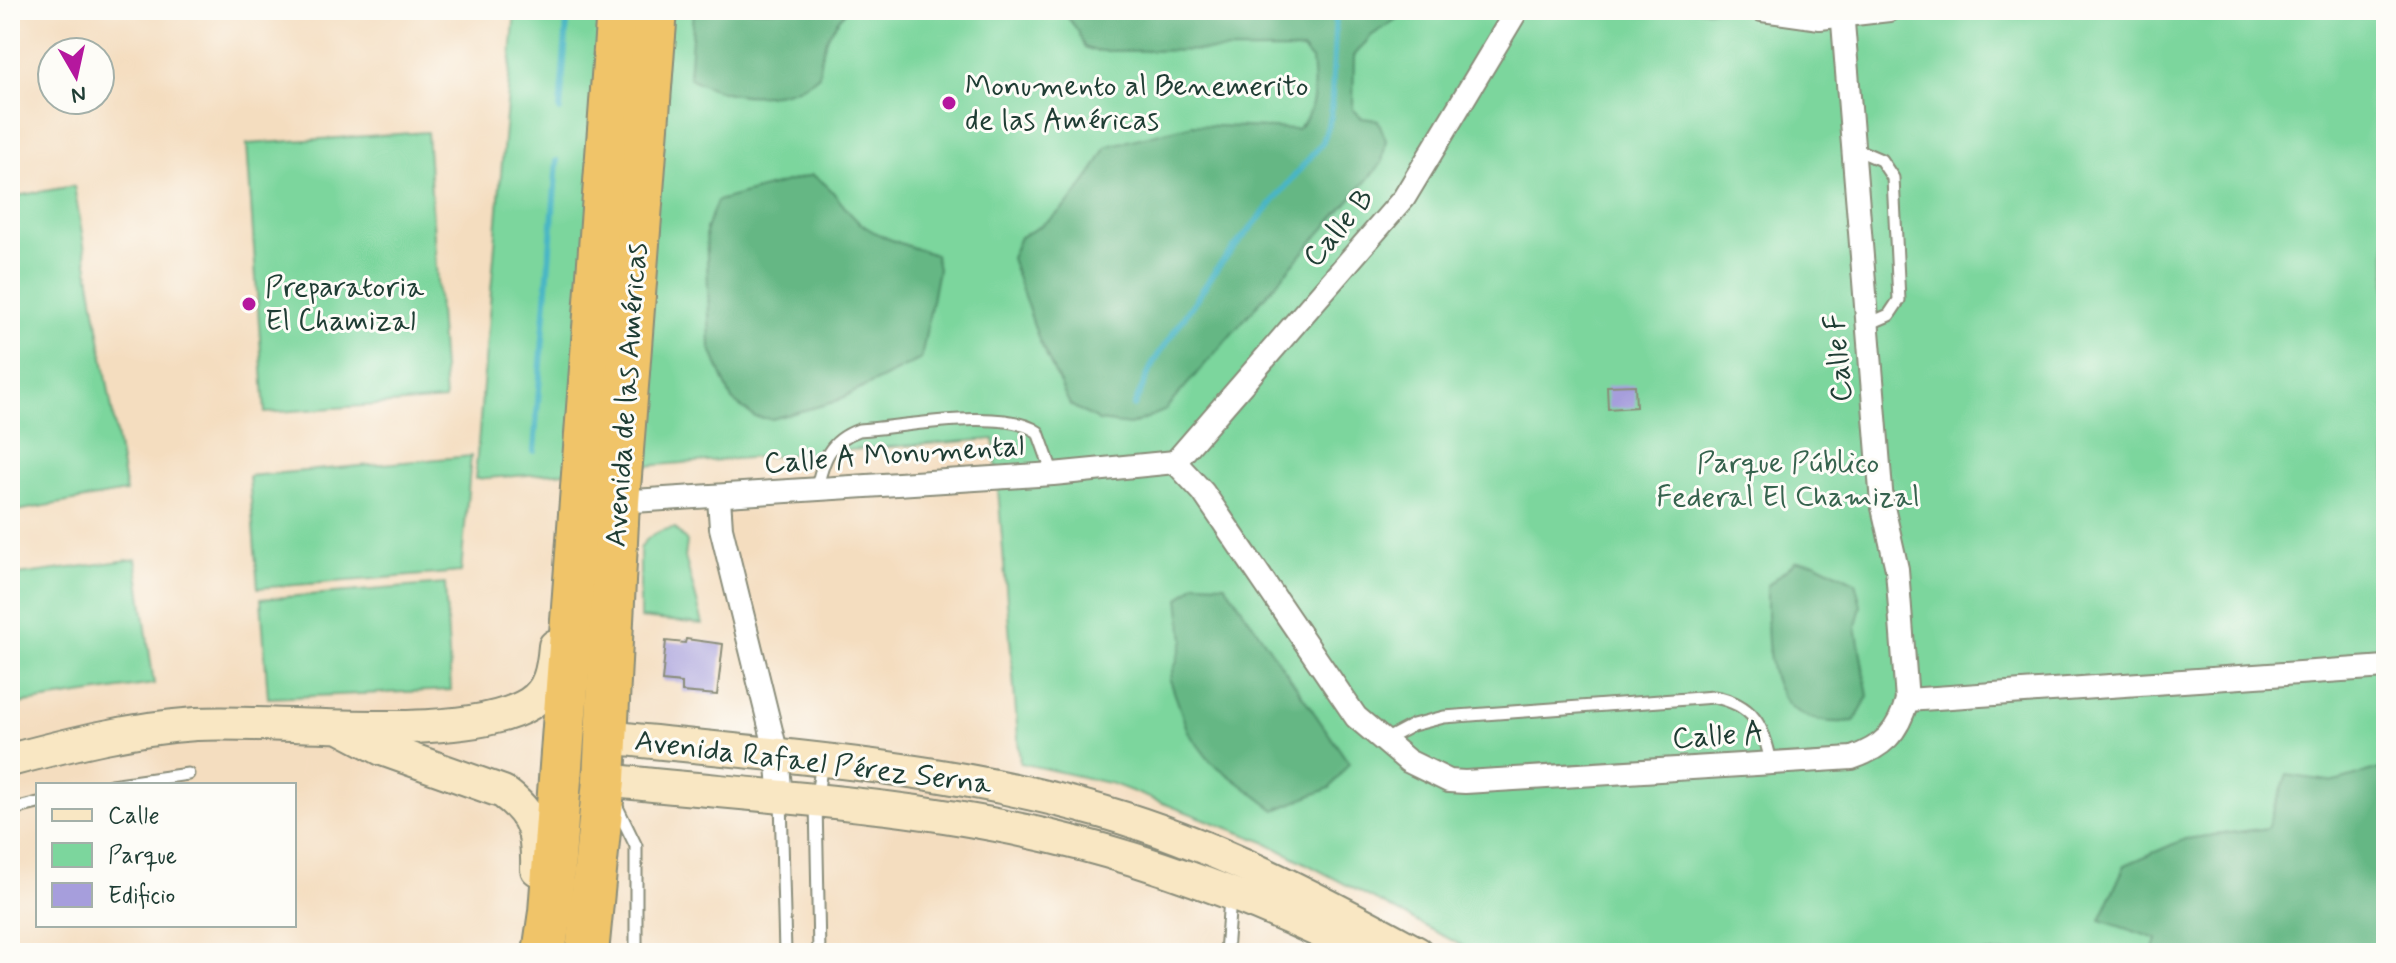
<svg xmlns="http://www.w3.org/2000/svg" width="2396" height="963" viewBox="0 0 2396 963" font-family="Mynerve,sans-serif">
<rect width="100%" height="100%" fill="#fdfcf7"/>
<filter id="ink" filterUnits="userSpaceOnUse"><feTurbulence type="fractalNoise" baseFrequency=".0125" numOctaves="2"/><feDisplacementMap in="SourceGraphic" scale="16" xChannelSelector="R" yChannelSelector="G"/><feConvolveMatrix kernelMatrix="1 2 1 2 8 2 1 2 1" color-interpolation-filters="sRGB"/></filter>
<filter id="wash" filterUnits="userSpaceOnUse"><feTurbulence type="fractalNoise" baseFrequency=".006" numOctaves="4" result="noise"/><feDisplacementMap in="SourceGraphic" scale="32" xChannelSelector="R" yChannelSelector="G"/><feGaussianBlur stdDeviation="1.8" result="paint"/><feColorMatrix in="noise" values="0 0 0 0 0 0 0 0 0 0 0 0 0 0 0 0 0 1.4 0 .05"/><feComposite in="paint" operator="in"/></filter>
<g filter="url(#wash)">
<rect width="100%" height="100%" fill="#f4ddbf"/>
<g fill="#7cd69d" stroke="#4e8a68" stroke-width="2">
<polygon points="515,10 2386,10 2386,953 1476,953 1267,843 1113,784 1020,763 994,439 475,479"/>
<polygon points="427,132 445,400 265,413 247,144"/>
<polygon points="74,186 126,492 10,512 10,197"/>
<polygon points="471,456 461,572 258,588 249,476"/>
<path d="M675 528 687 542 685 557 703 624 640 618V549C646 536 661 529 675 528Z"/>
<polygon points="136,559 154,684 10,705 10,576"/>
<polygon points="445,584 451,690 268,698 261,599"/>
</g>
<g fill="#65b784" stroke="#427a5c" stroke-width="2">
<path d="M694 10H847C828 30 821 47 819 75 787 104 722 100 689 77Z"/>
<path d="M1062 10H1455L1407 12 1371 36 1354 56 1353 109 1362 118 1378 120 1386 140 1382 163 1164 411 1130 425 1099 421 1070 405 1039 340 1011 258 1020 237C1063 217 1086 188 1107 146L1193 125 1297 129C1318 112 1314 84 1312 60L1303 50 1095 51 1084 47 1078 31Z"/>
<path d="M812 175C834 186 841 207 860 223 881 239 910 246 935 255L938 269 921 359 834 402 772 419 755 417 732 400 710 347 706 229 717 201Z"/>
<path d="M1796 561 1815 562 1855 582 1861 605 1856 626 1868 696 1855 721C1762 733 1767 654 1767 586Z"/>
<polygon points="1196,583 1225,584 1349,763 1330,788 1275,810 1210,761 1188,732 1170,680 1184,640 1179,599"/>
<polygon points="2386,767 2386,941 2352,953 2153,953 2157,939 2100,920 2125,865 2185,839 2267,828 2287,775 2335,782"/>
</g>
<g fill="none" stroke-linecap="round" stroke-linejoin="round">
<g stroke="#49b6c5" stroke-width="6">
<polyline points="560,110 568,10"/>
<polyline points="1134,406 1153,363 1218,267 1323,142 1331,116 1336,10"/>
<polyline points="534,451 557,161"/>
</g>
</g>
<g id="blocks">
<g fill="#a69edc">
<polygon points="1635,385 1636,407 1608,409 1607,386"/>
<polygon points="686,639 723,644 717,695 682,692 682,683 662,681 666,641 685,643"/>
</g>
</g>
</g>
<g filter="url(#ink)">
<use href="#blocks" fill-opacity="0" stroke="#8a8d7a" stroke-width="2"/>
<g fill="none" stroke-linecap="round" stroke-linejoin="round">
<defs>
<g id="lane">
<polyline points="1853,148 1881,160 1893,178 1899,300 1889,315 1866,325"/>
<path d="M816 491C823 461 828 441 859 430 903 427 1003 407 1038 432L1053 474"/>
<path d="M1383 741 1413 725 1444 717 1714 697C1753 704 1764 726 1771 763"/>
<polyline points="111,785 188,774"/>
<polyline points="781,799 785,953"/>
<polyline points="615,803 636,846 636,953"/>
<polyline points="10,810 38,803"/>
<polyline points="819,953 816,802 822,762"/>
<polyline points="1226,953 1230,898"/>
</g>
<g id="street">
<polyline points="1762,10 1820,18 1889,10"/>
<path d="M1175 462 1203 492 1356 717 1408 761 1449 781 1465 782 1852 758C1883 747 1898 733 1907 700L1897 569 1882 503 1842 10"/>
<polyline points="1175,462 1404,198 1517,10"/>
<polyline points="719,498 721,528 777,755 781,798"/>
<polyline points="618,502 1053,474 1175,462"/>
<polyline points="1907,700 2386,667"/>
</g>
<g id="secondary">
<path d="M344 729 382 749 503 792C534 814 538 833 537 869"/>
<path d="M606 737C772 755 941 765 1103 812 1214 844 1316 898 1417 953"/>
<path d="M10 760C71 744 133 728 196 724 279 719 463 744 529 704 550 691 553 669 555 646"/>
<path d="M604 780C752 796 903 802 1048 836 1159 862 1264 903 1365 953"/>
</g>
<g id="highway">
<polyline points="544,953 550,912 618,10"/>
<polyline points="587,953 604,780 618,502 656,10"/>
</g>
</defs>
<use href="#lane" stroke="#8a8d7a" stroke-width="15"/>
<use href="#street" stroke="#8a8d7a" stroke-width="26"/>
<use href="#secondary" stroke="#8a8d7a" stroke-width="36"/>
<use href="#highway" stroke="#8a8d7a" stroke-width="46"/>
<use href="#lane" stroke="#fff" stroke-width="11"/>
<use href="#street" stroke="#fff" stroke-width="22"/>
<use href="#secondary" stroke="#f9e7c3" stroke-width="32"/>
<use href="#highway" stroke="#f0c469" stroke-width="42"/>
</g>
</g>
<g fill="#b5179e" stroke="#fdfcf7" stroke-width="3">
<circle cx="949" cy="103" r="8"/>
<circle cx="249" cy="304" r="8"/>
</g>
<g text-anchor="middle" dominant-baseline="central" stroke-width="6" stroke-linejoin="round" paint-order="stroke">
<g font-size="30" fill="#1f3d34" stroke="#fdfcf7" text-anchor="start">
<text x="965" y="86">Monumento al Benemerito<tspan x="965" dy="34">de las Américas</tspan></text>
<text x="265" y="287">Preparatoria<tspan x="265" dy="34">El Chamizal</tspan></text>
</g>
<g font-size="30" fill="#1f3d34" stroke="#fdfcf7">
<text transform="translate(1339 228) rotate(-50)">Calle B</text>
<text transform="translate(1839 358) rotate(-95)">Calle F</text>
<text transform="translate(627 395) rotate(-86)">Avenida de las Américas</text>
<text transform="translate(894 455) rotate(-4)">Calle A Monumental</text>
<text transform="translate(1718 736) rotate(-4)">Calle A</text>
<text transform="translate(813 763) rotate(7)">Avenida Rafael Pérez Serna</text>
</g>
<g font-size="30" fill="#36634e" stroke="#fdfcf7">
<text x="1788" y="463">Parque Público<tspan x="1788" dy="34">Federal El Chamizal</tspan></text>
</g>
</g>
<rect width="2396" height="963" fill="none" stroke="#fdfcf7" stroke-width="40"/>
<rect x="36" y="783" width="260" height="144" fill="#fdfcf7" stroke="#a4b0a9" stroke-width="2"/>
<rect x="52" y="809" width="40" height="12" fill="#f9e7c3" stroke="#a4b0a9" stroke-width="2"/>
<text x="108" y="823" font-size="24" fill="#1f3d34">Calle</text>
<rect x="52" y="843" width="40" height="24" fill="#7cd69d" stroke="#a4b0a9" stroke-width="2"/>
<text x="108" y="863" font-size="24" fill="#1f3d34">Parque</text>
<rect x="52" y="883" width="40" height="24" fill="#a69edc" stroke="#a4b0a9" stroke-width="2"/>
<text x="108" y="903" font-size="24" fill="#1f3d34">Edificio</text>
<g transform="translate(76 76) rotate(171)"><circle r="38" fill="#fdfcf7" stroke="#a4b0a9" stroke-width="2"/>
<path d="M0-6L14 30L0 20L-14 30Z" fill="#b5179e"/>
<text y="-12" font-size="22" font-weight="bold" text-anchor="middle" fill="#1f3d34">N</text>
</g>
</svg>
